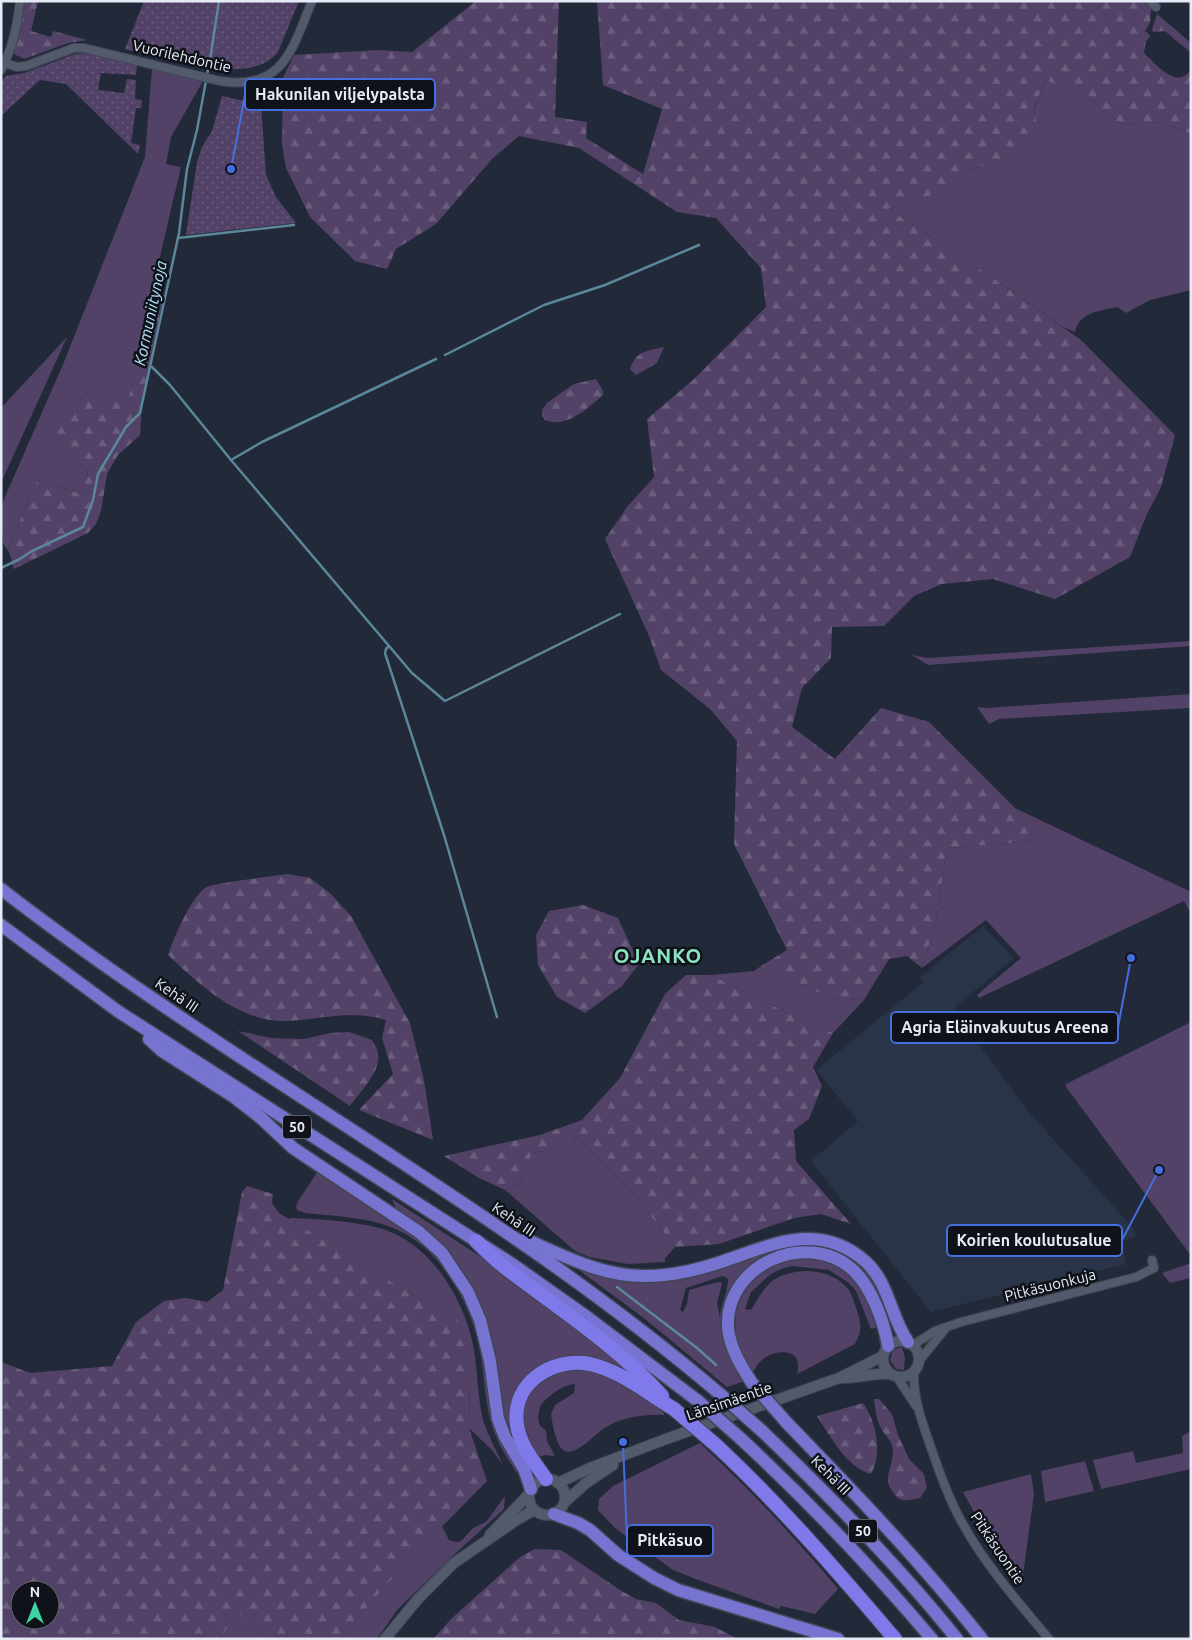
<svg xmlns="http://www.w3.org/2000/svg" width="1192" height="1640" viewBox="0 0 1192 1640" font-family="Ubuntu,sans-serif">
<defs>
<pattern id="forest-firs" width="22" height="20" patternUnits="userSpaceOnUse" patternTransform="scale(1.25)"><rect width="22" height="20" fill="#524267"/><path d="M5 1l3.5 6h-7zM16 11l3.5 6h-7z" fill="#6b5d7d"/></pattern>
<pattern id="park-dots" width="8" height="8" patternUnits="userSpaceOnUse" patternTransform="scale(1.25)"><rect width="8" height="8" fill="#524267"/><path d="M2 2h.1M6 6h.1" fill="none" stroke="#6b5d7d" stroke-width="1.8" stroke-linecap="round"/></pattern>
</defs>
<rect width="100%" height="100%" fill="#222939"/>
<polygon fill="#2a3449" points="983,926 1014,958 955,1007 960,1015 958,1016 1028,1111 1133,1228 1136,1237 1121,1241 1126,1264 931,1312 811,1161 858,1121 816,1070 924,982 920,977"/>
<g fill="#524267" fill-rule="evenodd">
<polygon points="152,68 203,81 171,137 166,164 181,167 158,265 163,268 162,294 151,319 126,407 85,392 76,410 54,440 88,472 80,493 37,480 10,544 9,552 3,543 1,506 64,362 145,157"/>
<path d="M1045 80 1089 97 1120 124 1162 122 1191 134V290L1150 300 1126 313 1117 307C1100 311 1079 312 1075 332L1063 327 990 276 889 209 943 191 968 170 1008 159 1040 133 1033 113Z"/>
<polygon points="67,337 1,483 1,408"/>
<polygon points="1191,641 1191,646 928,665 912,655 928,658"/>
<polygon points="1191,694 1191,708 999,719 989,724 977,707 986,708"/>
<polygon points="1015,808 1191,892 1191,914 1184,901 979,998 977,995 1021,958 986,920 922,968 936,922 947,848 1035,841"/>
<polygon points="761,966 830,998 864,1000 833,1033 802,1020 711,975 754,971"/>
<polygon points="1191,1022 1191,1252 1189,1253 1066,1087 1066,1084"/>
<polygon points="577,1137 635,1195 675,1247 665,1258 665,1262 628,1264 589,1257 575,1251 505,1190 521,1183 532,1153 550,1150"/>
<path d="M318 1171 410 1232 444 1265 469 1306 520 1470 516 1472C507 1458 498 1444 493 1429 485 1406 485 1381 481 1357 473 1306 442 1247 391 1227 365 1217 333 1216 305 1213L297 1210 296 1206 298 1201Z"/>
<polygon points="392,1199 501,1270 550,1305 632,1373 559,1360 515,1402 530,1462 512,1441 501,1408 491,1340 484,1314 470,1285 397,1211"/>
<path d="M292 1218C321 1219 352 1221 379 1228 428 1241 461 1294 472 1340 478 1366 477 1395 483 1420 488 1435 496 1450 503 1465L492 1450 469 1428 470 1378 457 1318 431 1306 288 1219Z"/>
<path d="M804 1242 836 1247 869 1270 889 1313 883 1315 844 1258H763L726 1317 745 1381 727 1387 645 1319 576 1268 651 1281 678 1280 699 1276 770 1249ZM723 1276 728 1279C728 1293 720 1305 720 1318L717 1303 722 1284 721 1282 714 1283 689 1290 687 1304 683 1312 680 1310 686 1288Z"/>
<path d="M797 1258C825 1257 848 1267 864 1291 870 1301 874 1316 878 1327L871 1329 856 1291 849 1283 829 1270 792 1266 781 1269 771 1274 751 1292 745 1309 751 1310C758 1299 764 1286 775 1279 798 1266 832 1268 849 1290 852 1295 854 1302 856 1308 861 1323 863 1329 855 1344L797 1374C798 1369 799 1362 796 1358 789 1348 769 1353 762 1360 758 1363 755 1369 752 1373 732 1341 726 1307 756 1278 762 1272 770 1266 778 1263 784 1260 791 1259 797 1258Z"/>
<polygon points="1191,1263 1191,1278 1170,1283 1162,1273"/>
<polygon points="902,1347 905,1358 904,1370 896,1369 890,1360 893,1350"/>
<path d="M582 1368 604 1373 647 1399 664 1413V1415C645 1414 624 1417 608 1426 597 1431 575 1459 563 1450 556 1445 552 1422 551 1414L555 1405 574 1393 575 1384C561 1385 548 1396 540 1406 538 1416 536 1426 546 1430L547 1441 555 1456 545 1455 539 1457C524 1433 514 1404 539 1383 544 1379 549 1373 555 1371 563 1369 574 1369 582 1368Z"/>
<polygon points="1191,1431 1191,1469 1101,1489 1093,1460 1133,1451 1136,1463 1183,1453 1182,1436"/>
<path d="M700 1443C749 1489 795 1537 838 1589L815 1614 781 1606 779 1609 701 1581 673 1570 615 1528 598 1510 599 1499 613 1486Z"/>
<polygon points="1085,1461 1094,1491 1045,1502 1041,1471"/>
<path d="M1031 1474 1034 1494 1022 1582C999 1553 980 1524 963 1492Z"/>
<polygon points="505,1496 504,1509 457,1552 397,1610 377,1639 339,1639 407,1562 442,1526 449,1540 456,1542 461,1541 473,1528 486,1522"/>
<polygon points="238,1613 269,1639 219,1639"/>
</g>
<g fill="url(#forest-firs)" fill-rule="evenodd">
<polygon points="24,1 38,1 31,31 51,37 53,31 87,40 68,43 24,59 14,54 22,17"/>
<path d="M476 1H559L555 117 587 122 586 138 643 174 662 109 603 85 597 1H1143L1151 8 1150 23 1145 31 1149 34 1150 37 1146 41 1144 53C1154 62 1179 93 1191 68V134L1162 122 1120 124 1089 97 1045 80 1033 112 1041 133 1008 159 968 170 943 191 889 209 990 276 1081 340 1175 435 1161 487 1146 516 1130 557 1055 599 993 579 942 584 914 596 884 626 832 627 831 658 802 688 792 727 835 759 881 708 929 722 1015 808 1035 841 947 848 936 922 922 968 907 956 889 959 864 1000 830 998 761 966 787 950 734 844 737 741 710 709 661 670 649 636 605 539 627 507 654 477 647 419 694 379 766 307 761 268 716 218 677 212 579 148 519 136 492 159 436 224 396 249 387 269 355 261 310 217 286 168 282 144 283 78 294 55 378 50 412 52Z"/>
<polygon points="1157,14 1191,43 1191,53 1165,31 1153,32 1152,29"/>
<polygon points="162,294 164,295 142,401 140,435 118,455 107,474 101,511 96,524 88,533 14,569 9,552 10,544 37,480 80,493 88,472 54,440 66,410 76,410 85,392 126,406 151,319"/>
<path d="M664 347 657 363 636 375 630 369C636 351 647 351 664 347Z"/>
<path d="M596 379 603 391V395C588 408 566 429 545 420L542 415V410L547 403 574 384Z"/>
<path d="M288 874 310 878 330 893 351 916 410 1023 424 1080 433 1140 359 1110 393 1074 382 1038 386 1020C352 1009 323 1019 288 1021 240 1023 201 986 168 955 174 937 191 898 205 888 212 883 275 876 288 874Z"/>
<polygon points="583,905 618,918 639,964 622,986 585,1013 557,997 538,965 536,935 549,911"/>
<polygon points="686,975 711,975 802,1020 833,1033 813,1067 822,1086 809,1119 794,1130 796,1161 851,1224 821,1214 794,1218 719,1244 675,1247 635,1195 577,1137 550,1150 532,1153 521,1183 505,1190 479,1178 444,1156 540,1135 582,1120 620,1078 665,994"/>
<path d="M238 1031 271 1038 304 1039 330 1033 349 1032 372 1040C374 1044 378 1049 378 1054 381 1072 360 1092 350 1106Z"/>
<path d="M247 1186 273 1194 272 1203 279 1213 431 1306 457 1318 463 1339 470 1378 469 1428 487 1481 407 1562 339 1639H269L238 1614 219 1639H1V1362L30 1373 112 1366 136 1322 164 1301 186 1298 207 1302 223 1290 242 1192ZM20 1590H50V1620H20Z"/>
<path d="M874 1399H879L892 1414 898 1435 909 1459 924 1474 927 1488 920 1498C911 1500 901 1503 895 1495 878 1475 899 1462 891 1443 888 1437 882 1432 880 1426 876 1418 875 1408 874 1399Z"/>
<path d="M863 1403C876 1421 883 1453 871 1474 847 1468 830 1436 817 1416Z"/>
<polygon points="535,1549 561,1550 620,1590 636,1599 656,1603 679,1620 715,1627 738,1639 433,1639 452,1618 520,1557"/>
</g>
<g fill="url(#park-dots)">
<path d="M144 1H299L278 52C251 88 162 58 125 49Z"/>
<polygon points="86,53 137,65 136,75 101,73 98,90 124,93 127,79 136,80 135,99 142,100 141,108 136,108 131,143 140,145 138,154 66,84 40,80 1,116 1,82 6,76 24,73 75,54"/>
<polygon points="222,96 261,105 266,175 276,197 296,223 186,235 197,162 202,147 212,131"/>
</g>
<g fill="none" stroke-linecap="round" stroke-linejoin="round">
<g stroke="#5b879a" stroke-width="2.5">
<polyline points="178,238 294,225"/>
<polyline points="445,355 544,305 605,285 699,245"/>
<polyline points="152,367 170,385 231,460 262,442 436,359"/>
<polyline points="231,460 412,673 445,701 620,614"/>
<polyline points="1,568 20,559 32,551 83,527 93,500 98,474 126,427 140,413 179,233 187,169 197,130 211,53 219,1"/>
<polyline points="389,646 386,649 385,653 444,835 497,1017"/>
<polyline points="617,1287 697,1348 716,1365"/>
</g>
<defs>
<g id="minor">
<polyline points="1150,1 1156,7"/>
<path d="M5 63 17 67 26 66 74 48H84L220 81C283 91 292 50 312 1"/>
<path d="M1 70C13 48 17 26 20 1"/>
<polyline points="913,1345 935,1331 961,1322 1136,1277 1154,1268 1152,1260"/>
<polyline points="919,1361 945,1329"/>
<path d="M914 1372C913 1396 921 1419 929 1442 939 1471 949 1500 964 1526 987 1567 1019 1603 1049 1639"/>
<polyline points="897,1377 916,1406"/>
</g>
<g id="secondary">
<circle cx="901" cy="1359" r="18"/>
<path d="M840 1378C857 1379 873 1372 891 1374"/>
<circle cx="547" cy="1497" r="18"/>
<polyline points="558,1483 590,1468 666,1439 839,1378 883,1356"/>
<polyline points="565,1502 586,1483 613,1465"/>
<polyline points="490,1535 529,1494"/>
<polyline points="385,1639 417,1600 454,1563 515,1521 534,1510"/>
</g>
<g id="trunk">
<path d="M1 889C178 1026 373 1137 556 1267 612 1307 667 1349 720 1394"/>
<polyline points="1,925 119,1012 512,1264 587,1317 698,1401"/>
<polyline points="149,1039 162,1051 234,1097 261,1118 293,1148 419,1232 442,1253 468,1292 480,1320 490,1361 498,1419 505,1437 524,1469 531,1489"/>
<path d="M525 1239C564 1256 603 1277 647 1276 672 1276 697 1270 721 1262 772 1245 819 1220 866 1262 889 1283 891 1318 908 1342"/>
<path d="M752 1383C741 1366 730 1348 728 1328 724 1265 806 1229 852 1269 871 1286 884 1321 888 1346"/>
<path d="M787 1423C855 1493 922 1563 982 1639"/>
<path d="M762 1431C831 1497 897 1564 957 1639"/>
<path d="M740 1438C808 1501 872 1568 932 1639"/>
<polyline points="554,1514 578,1523 590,1530 618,1555 654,1578 678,1590 838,1639"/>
</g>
<g id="motorway">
<path d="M476 1241C487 1252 498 1263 511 1272 562 1311 618 1347 662 1396"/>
<path d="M717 1446C781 1506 838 1572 895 1639"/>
<path d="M546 1479C535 1463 520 1446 517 1425 511 1383 552 1357 590 1364 621 1371 647 1393 674 1409"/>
</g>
</defs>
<use href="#minor" stroke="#404653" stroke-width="10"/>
<use href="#secondary" stroke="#404653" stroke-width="12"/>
<use href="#trunk" stroke="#404653" stroke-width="15"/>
<use href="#motorway" stroke="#404653" stroke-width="16"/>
<use href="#minor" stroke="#525a6b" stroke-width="8"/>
<use href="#secondary" stroke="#525a6b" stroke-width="10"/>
<use href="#trunk" stroke="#7773d0" stroke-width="12"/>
<use href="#motorway" stroke="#8079ea" stroke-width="14"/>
<defs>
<g id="trunk-bridge">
<polyline points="752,1383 787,1423"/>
<polyline points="720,1394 762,1431"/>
<polyline points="698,1401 740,1438"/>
</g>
<polyline id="motorway-bridge" points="674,1409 717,1446"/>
</defs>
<use href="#trunk-bridge" stroke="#404653" stroke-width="15" stroke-linecap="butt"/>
<use href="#motorway-bridge" stroke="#404653" stroke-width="16" stroke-linecap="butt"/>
<use href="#trunk-bridge" stroke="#7773d0" stroke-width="12"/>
<use href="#motorway-bridge" stroke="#8079ea" stroke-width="14"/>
</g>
<g text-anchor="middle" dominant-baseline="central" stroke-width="5" stroke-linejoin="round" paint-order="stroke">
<g fill="#0f1219" stroke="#a6abb4" stroke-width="1">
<rect x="283" y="1115.5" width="28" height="23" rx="4"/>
<rect x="849" y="1519.5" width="28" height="23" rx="4"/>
</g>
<g font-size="14" font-weight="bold" fill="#e6ecf6">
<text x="297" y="1127">50</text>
<text x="863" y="1531">50</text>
</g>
<g font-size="15" fill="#e6ecf6" stroke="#0f1219">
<text transform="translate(182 56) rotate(13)">Vuorilehdontie</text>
<text transform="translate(177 995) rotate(34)">Kehä III</text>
<text transform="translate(514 1219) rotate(34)">Kehä III</text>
<text transform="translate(1050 1285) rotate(-14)">Pitkäsuonkuja</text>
<text transform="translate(729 1401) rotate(-19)">Länsimäentie</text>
<text transform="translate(831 1475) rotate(45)">Kehä III</text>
<text transform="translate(998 1548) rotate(56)">Pitkäsuontie</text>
</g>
<g font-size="16" font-style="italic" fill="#b5e8fe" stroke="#0f1219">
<text transform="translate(150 313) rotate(-78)">Kormuniitynoja</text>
</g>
<g font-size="20" font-weight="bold" letter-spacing="1" fill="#8be4c1" stroke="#0f1219">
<text x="658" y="955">OJANKO</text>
</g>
</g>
<path fill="none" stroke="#456ede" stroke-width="2" d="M231 169L245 95M1131 958L1118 1027M1159 1170L1122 1240M623 1442L627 1540"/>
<g fill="#456ede" stroke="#0f1219" stroke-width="2">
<circle cx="231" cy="169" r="5"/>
<circle cx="1131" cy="958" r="5"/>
<circle cx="1159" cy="1170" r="5"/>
<circle cx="623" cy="1442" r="5"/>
</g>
<g fill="#0f1219" stroke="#456ede" stroke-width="2">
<rect x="245" y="79" width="190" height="31" rx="5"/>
<rect x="891" y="1012" width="227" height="31" rx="5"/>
<rect x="947" y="1225" width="175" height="31" rx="5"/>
<rect x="627" y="1525" width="86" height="31" rx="5"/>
</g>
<g font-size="16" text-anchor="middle" font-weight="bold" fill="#e6ecf6">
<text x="340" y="100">Hakunilan viljelypalsta</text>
<text x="1005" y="1033">Agria Eläinvakuutus Areena</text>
<text x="1034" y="1246">Koirien koulutusalue</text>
<text x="670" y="1546">Pitkäsuo</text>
</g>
<rect width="1192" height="1640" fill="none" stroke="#e6ecf6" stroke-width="5"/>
<g transform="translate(35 1605)"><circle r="24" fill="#0f1219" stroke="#656971"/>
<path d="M0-4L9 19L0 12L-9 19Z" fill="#3cd4a4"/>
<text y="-8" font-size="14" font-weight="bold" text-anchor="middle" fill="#e6ecf6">N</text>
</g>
</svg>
